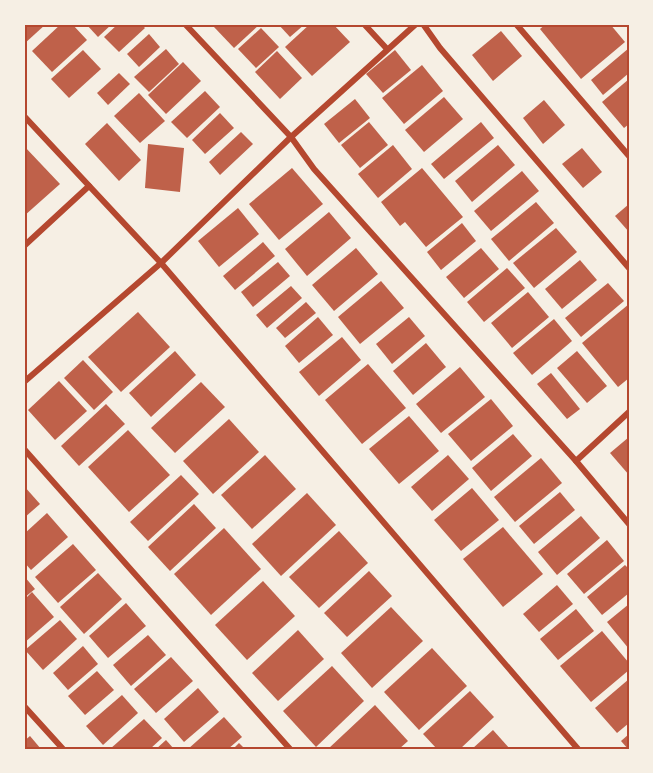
<svg xmlns="http://www.w3.org/2000/svg" width="653" height="773" viewBox="0 0 653 773" font-family="'Zilla Slab',serif">
<rect width="100%" height="100%" fill="#f6efe4"/>
<g fill="#bf614a">
<polygon points="24,24 46,24 24,44"/>
<polygon points="61,24 72,24 87,40 52,72 32,51"/>
<polygon points="86,24 112,24 98,37"/>
<polygon points="118,24 141,24 145,28 119,52 104,37"/>
<polygon points="217,24 260,24 234,48 214,27"/>
<polygon points="278,24 305,24 290,37"/>
<polygon points="310,24 333,24 350,42 312,76 285,47"/>
<polygon points="546,24 610,24 625,42 581,79 540,29"/>
<polygon points="261,28 279,47 256,68 238,49"/>
<polygon points="501,31 522,56 493,81 472,55"/>
<polygon points="149,34 160,47 139,67 127,54"/>
<polygon points="629,48 629,73 603,95 591,80"/>
<polygon points="166,49 179,64 149,92 134,77"/>
<polygon points="83,50 101,69 69,98 51,79"/>
<polygon points="395,50 411,70 383,93 366,74"/>
<polygon points="277,51 302,78 280,99 255,72"/>
<polygon points="183,62 201,81 166,114 148,95"/>
<polygon points="422,65 443,91 404,124 382,98"/>
<polygon points="119,73 130,84 108,105 97,93"/>
<polygon points="629,79 629,124 624,128 602,102"/>
<polygon points="205,91 220,107 187,138 171,122"/>
<polygon points="139,93 165,121 140,143 114,116"/>
<polygon points="444,97 463,119 424,152 405,130"/>
<polygon points="355,99 370,118 339,143 324,124"/>
<polygon points="544,100 565,125 543,144 523,118"/>
<polygon points="220,113 234,128 205,154 192,140"/>
<polygon points="369,122 388,145 360,168 341,145"/>
<polygon points="481,122 494,138 444,179 431,164"/>
<polygon points="107,123 141,160 119,181 85,144"/>
<polygon points="241,132 253,144 220,175 209,162"/>
<polygon points="148,144 184,148 180,192 145,188"/>
<polygon points="393,145 412,169 378,198 358,174"/>
<polygon points="498,145 515,165 472,202 455,181"/>
<polygon points="24,146 60,184 24,216"/>
<polygon points="582,148 602,172 583,188 562,164"/>
<polygon points="292,168 323,204 279,240 249,204"/>
<polygon points="422,168 463,217 426,247 405,222 400,226 381,202"/>
<polygon points="522,171 539,191 491,231 474,211"/>
<polygon points="536,202 554,223 509,261 491,239"/>
<polygon points="629,204 629,232 615,216"/>
<polygon points="238,208 259,234 219,267 198,241"/>
<polygon points="329,212 351,238 307,276 285,249"/>
<polygon points="462,223 476,241 441,270 427,252"/>
<polygon points="556,228 577,252 534,288 513,263"/>
<polygon points="263,242 275,256 235,290 223,276"/>
<polygon points="356,248 378,274 334,311 312,285"/>
<polygon points="481,248 499,269 464,298 446,277"/>
<polygon points="580,260 597,280 562,309 545,289"/>
<polygon points="278,262 290,276 253,307 241,292"/>
<polygon points="507,268 525,288 484,322 467,302"/>
<polygon points="381,281 404,308 360,344 338,317"/>
<polygon points="608,283 624,301 581,337 565,318"/>
<polygon points="291,286 302,298 267,328 256,315"/>
<polygon points="528,292 549,317 512,348 491,323"/>
<polygon points="306,302 316,313 285,338 276,328"/>
<polygon points="629,304 629,378 618,387 582,343"/>
<polygon points="138,312 170,347 121,392 88,357"/>
<polygon points="318,317 333,335 299,363 285,346"/>
<polygon points="409,317 425,336 392,364 376,344"/>
<polygon points="554,319 572,341 532,375 513,353"/>
<polygon points="342,337 361,360 319,396 299,372"/>
<polygon points="426,343 446,367 413,395 393,371"/>
<polygon points="175,351 196,375 151,417 129,393"/>
<polygon points="577,351 607,386 587,403 557,368"/>
<polygon points="83,360 113,392 94,410 64,378"/>
<polygon points="368,364 406,408 362,444 325,400"/>
<polygon points="460,367 485,397 441,433 416,404"/>
<polygon points="551,373 580,409 567,419 537,384"/>
<polygon points="59,381 87,411 55,440 28,410"/>
<polygon points="201,382 225,407 175,453 151,428"/>
<polygon points="491,399 513,426 471,461 448,434"/>
<polygon points="106,404 125,424 79,466 61,446"/>
<polygon points="409,416 439,451 399,484 369,449"/>
<polygon points="229,419 259,452 213,494 183,461"/>
<polygon points="128,430 170,475 129,512 88,467"/>
<polygon points="513,434 532,456 491,491 472,468"/>
<polygon points="629,437 629,475 610,453"/>
<polygon points="265,455 296,489 252,529 221,495"/>
<polygon points="448,455 469,479 432,511 411,487"/>
<polygon points="541,458 562,483 515,522 494,497"/>
<polygon points="181,475 199,494 148,541 130,522"/>
<polygon points="24,486 40,504 24,518"/>
<polygon points="472,488 499,520 461,551 434,520"/>
<polygon points="560,492 575,510 534,544 519,526"/>
<polygon points="307,493 336,525 281,576 252,544"/>
<polygon points="194,504 216,528 170,571 148,547"/>
<polygon points="47,513 68,537 31,570 24,562 24,534"/>
<polygon points="581,516 600,538 557,575 538,552"/>
<polygon points="503,527 543,574 503,607 463,559"/>
<polygon points="224,528 261,569 211,615 174,574"/>
<polygon points="339,531 368,563 319,608 289,577"/>
<polygon points="607,540 624,561 584,594 567,574"/>
<polygon points="73,544 96,570 58,603 35,577"/>
<polygon points="625,565 629,569 629,593 602,615 587,597"/>
<polygon points="369,571 392,596 347,637 324,613"/>
<polygon points="98,573 122,599 84,634 60,607"/>
<polygon points="24,576 35,589 24,598"/>
<polygon points="263,581 295,616 247,660 215,625"/>
<polygon points="557,585 573,604 539,632 523,614"/>
<polygon points="32,592 54,617 24,643 24,600"/>
<polygon points="126,603 146,626 108,658 89,636"/>
<polygon points="629,604 629,649 607,622"/>
<polygon points="391,607 423,641 372,688 341,653"/>
<polygon points="576,609 594,631 558,660 540,639"/>
<polygon points="60,620 77,639 43,670 25,650"/>
<polygon points="298,630 324,659 278,701 252,673"/>
<polygon points="602,631 629,663 629,670 591,702 560,666"/>
<polygon points="148,635 166,655 131,686 113,665"/>
<polygon points="83,646 98,664 68,690 53,673"/>
<polygon points="432,648 467,686 419,730 384,692"/>
<polygon points="171,657 193,681 156,713 134,689"/>
<polygon points="332,666 364,701 316,747 283,711"/>
<polygon points="97,671 114,690 85,715 68,696"/>
<polygon points="629,679 629,723 617,733 595,708"/>
<polygon points="198,688 219,712 184,742 164,719"/>
<polygon points="470,691 494,717 460,749 437,749 423,734"/>
<polygon points="122,695 138,713 103,745 86,726"/>
<polygon points="375,705 408,741 399,749 328,749"/>
<polygon points="224,717 242,737 228,749 188,749"/>
<polygon points="144,719 162,738 150,749 110,749"/>
<polygon points="493,730 510,749 472,749"/>
<polygon points="629,734 629,749 628,749 621,741"/>
<polygon points="30,736 41,749 24,749 24,741"/>
<polygon points="166,740 174,749 156,749"/>
<polygon points="239,743 245,749 233,749"/>
</g>
<g fill="none" stroke-linecap="round" stroke-linejoin="round">
<g stroke="#b5482f" stroke-width="6">
<polyline points="185,24 291,137 314,169 576,461 629,524"/>
<polyline points="364,24 387,49"/>
<polyline points="423,24 440,48 629,268"/>
<polyline points="516,24 629,156"/>
<polyline points="24,116 161,263 578,749"/>
<polyline points="24,246 89,186"/>
<polyline points="24,382 161,263 291,137 416,24"/>
<polyline points="24,449 290,749"/>
<polyline points="576,461 629,412"/>
<polyline points="24,706 63,749"/>
</g>
</g>
<rect width="653" height="773" fill="none" stroke="#f6efe4" stroke-width="51"/>
<rect x="26" y="26" width="602" height="722" fill="none" stroke="#b5482f" stroke-width="2"/>
</svg>
